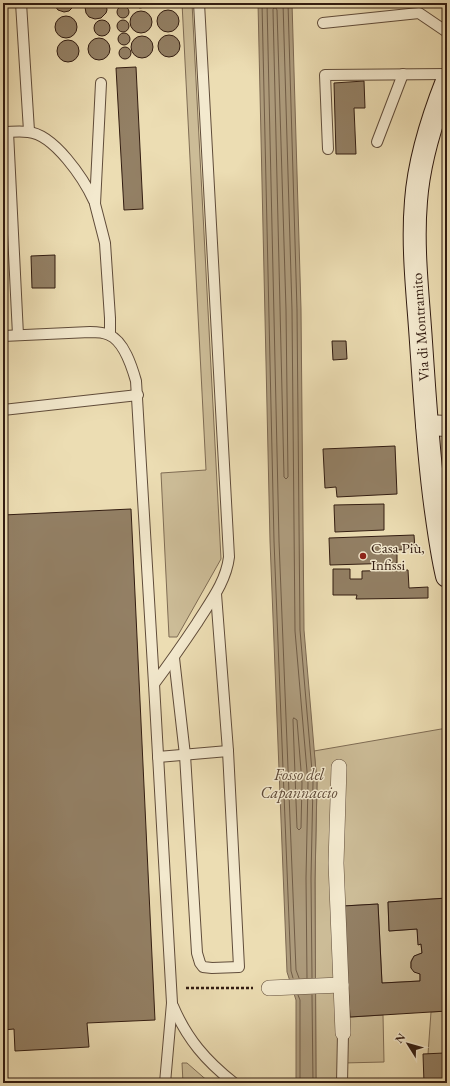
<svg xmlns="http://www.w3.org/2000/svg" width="450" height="1086" viewBox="0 0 450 1086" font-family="'EB Garamond',serif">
<rect width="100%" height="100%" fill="#ecddb3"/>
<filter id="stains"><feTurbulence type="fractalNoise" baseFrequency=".005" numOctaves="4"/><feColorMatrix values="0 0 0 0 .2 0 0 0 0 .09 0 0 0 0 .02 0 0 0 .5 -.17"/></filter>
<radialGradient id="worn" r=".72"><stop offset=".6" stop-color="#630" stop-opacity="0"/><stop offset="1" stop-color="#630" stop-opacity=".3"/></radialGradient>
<g fill="#ccbc97" stroke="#7f6c54">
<polygon points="182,3 192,3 221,559 177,637 169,637 161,473 206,470"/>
<polygon points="426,425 447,426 447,576"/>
<path d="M447 728V898L388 902 389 931 417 929 419 944H421L422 953C413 956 410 958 411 968L420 974V981L382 983 378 904 343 906 350 1017 383 1015 384 1062 343 1063 335 1083H316L315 878 317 783 314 751Z"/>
<polygon points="447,1011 447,1058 428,1054 431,1012"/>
<polygon points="182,1063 187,1063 210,1083 183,1083"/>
</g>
<polygon fill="#ad9b7c" stroke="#7c6851" points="258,3 292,3 301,309 304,630 317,783 315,881 316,1083 296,1083 296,1000 287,972 270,541"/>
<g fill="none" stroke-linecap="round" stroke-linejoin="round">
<g stroke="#705c46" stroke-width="1">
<polyline points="262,3 274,541 291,971 293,978"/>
<polyline points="267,3 279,541 296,970 299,978"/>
<polyline points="283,3 292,310 295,631 308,783 306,878 307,978"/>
<polyline points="288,3 297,310 300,630 313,783 311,878 312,978"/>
<polygon points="274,8 276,8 277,10 286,310 288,477 286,479 284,477 273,10"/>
<polygon points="294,718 297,720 302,783 301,828 299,830 297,828 293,720"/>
<polyline points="298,995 300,1000 300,1083"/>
<polyline points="312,995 313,1083"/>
</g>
</g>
<g fill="#938065" stroke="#321c11">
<polygon points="54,3 75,3 74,6 69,11 64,12 58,10 55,6"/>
<polygon points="86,3 106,3 107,10 106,13 101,18 95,19 89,17 86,13 85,7"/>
<polygon points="131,3 149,3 145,7 140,8 134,6"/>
<polygon points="159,3 174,3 171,5 166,6"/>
<circle cx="123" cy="12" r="6"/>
<circle cx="168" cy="21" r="11"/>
<circle cx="141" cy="22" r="11"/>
<circle cx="66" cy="27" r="11"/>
<circle cx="123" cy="26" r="6"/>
<circle cx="102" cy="28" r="8"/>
<circle cx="124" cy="39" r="6"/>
<circle cx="169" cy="46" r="11"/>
<circle cx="142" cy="47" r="11"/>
<circle cx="99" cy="49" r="11"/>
<circle cx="68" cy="51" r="11"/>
<circle cx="125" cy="53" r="6"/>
<polygon points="136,67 143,209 124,210 116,68"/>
<polygon points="364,81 365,108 354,108 356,154 336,154 334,83"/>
<polygon points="55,255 55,288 32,288 31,256"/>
<polygon points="332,341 346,341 347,359 333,360"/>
<polygon points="395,446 397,494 337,497 336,487 325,488 323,449"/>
<polygon points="384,504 384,530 335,532 334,505"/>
<polygon points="131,509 155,1020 87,1023 89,1047 15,1051 14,1029 3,1030 3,515"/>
<polygon points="414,535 415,549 397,550 397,563 330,565 329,538"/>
<polygon points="333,569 350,569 350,579 362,579 362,571 408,570 409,588 428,587 428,598 356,599 357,595 333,595"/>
<polygon points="447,898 447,1011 350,1017 343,906 378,904 382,983 420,981 420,974 414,972 411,968 411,962 414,956 422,953 421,944 418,945 417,929 389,931 388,902"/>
<polygon points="444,1053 444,1083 424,1083 423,1054"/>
</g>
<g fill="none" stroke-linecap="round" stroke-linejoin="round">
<defs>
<g id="service">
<polyline points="21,3 29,131"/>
<polyline points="323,23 419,13 447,32"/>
<polyline points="101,83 95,204 103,235 105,243 110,318 110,335"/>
<path d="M3 132C11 132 20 131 28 132 54 134 84 179 94 201"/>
<polyline points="8,132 18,335"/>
<polyline points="377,142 403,74"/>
<polyline points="328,149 325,75 447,74"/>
<path d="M3 336 90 332C96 332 103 332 109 335 124 341 132 367 136 381L154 684 172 1003 165 1083"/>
<polyline points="3,410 138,395"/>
<polyline points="174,658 185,755 197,953 200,963 203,967 212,968 239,967 228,751 216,594"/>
<path d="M154 684C169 664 183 644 197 623 210 602 226 582 229 557L199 3"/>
<polyline points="158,757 228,751"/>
<path d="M173 1006C187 1039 206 1061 234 1083"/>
<polyline points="342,1083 343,1033"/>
</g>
<g id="pedestrian">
<polyline points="339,767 336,863 343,1033"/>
<polyline points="269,988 341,985"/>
</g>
<polyline id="minor" points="426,425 447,426"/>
<path id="secondary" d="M447 81C432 119 419 160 416 201 412 248 418 295 421 342 425 399 428 455 436 511 439 533 442 555 447 576"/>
</defs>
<use href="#service" stroke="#604c3a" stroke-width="12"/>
<use href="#pedestrian" stroke="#604c3a" stroke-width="16"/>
<use href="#minor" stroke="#604c3a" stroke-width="22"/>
<use href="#secondary" stroke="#321c11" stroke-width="24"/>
<polyline stroke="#321c11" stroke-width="2.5" stroke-dasharray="3 2" stroke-linecap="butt" points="186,988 253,988"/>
<use href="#service" stroke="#f3e9ce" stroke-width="10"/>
<use href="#pedestrian" stroke="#f3e9ce" stroke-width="15"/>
<use href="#minor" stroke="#f3e9ce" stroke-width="20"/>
<use href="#secondary" stroke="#f3e9ce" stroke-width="22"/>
</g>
<circle fill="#8f2418" stroke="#f3e9ce" stroke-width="1.5" cx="363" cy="556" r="4"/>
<g text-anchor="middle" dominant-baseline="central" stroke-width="3" stroke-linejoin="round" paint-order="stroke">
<g font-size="15" fill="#321c11" stroke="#f3e9ce">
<text transform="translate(420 327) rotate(-94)">Via di Montramito</text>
</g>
<g font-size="15" fill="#321c11" stroke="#f3e9ce" text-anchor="start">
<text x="371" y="547">Casa Più,<tspan x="371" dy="17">Infissi</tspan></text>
</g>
<g font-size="16" font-style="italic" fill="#5d4836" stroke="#f3e9ce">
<text x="299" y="774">Fosso del<tspan x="299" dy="18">Capannaccio</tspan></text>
</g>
</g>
<rect width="450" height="1086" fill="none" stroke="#ecddb3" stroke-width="16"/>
<rect x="4" y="4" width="442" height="1078" fill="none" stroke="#321c11" stroke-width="2"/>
<rect x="8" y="8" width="434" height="1070" fill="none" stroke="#321c11"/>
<g transform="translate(408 1044) rotate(307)" stroke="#f3e9ce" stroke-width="3" paint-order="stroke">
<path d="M0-3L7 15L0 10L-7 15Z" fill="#321c11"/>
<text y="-6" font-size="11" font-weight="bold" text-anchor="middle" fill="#321c11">N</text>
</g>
<rect width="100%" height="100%" filter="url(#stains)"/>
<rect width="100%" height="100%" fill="url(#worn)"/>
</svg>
